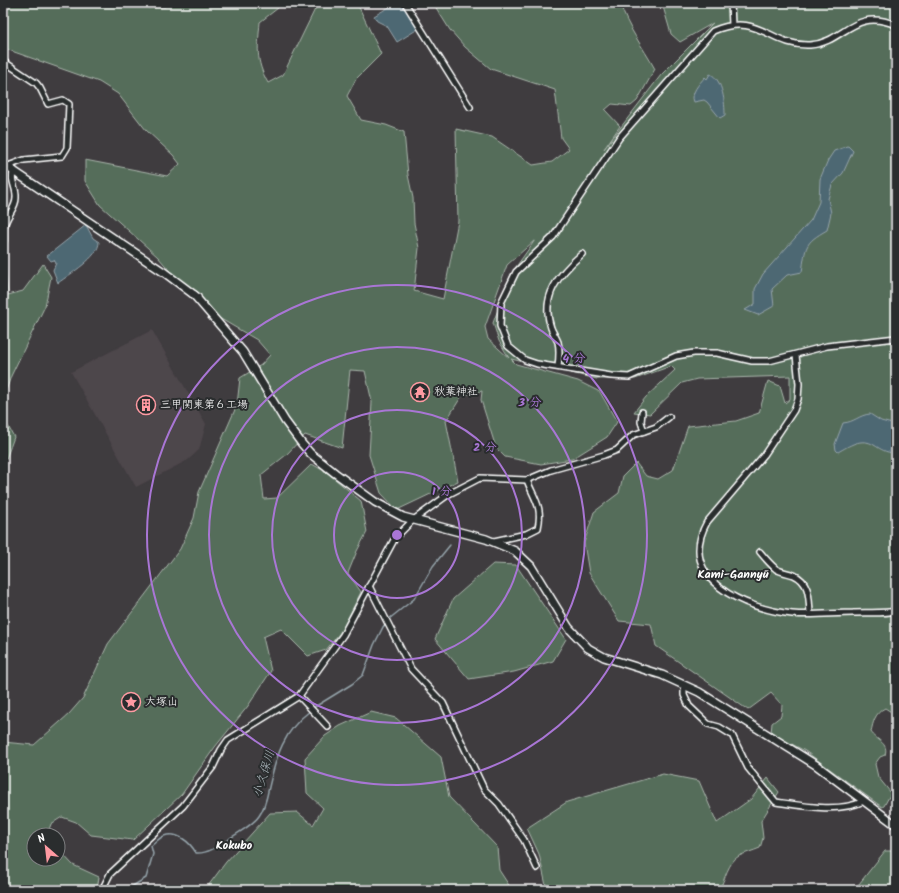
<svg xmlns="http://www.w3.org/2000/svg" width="899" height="893" viewBox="0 0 899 893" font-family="Kalam,'Klee One',sans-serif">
<rect width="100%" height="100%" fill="#3f3c3f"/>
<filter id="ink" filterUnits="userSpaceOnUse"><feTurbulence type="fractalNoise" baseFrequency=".025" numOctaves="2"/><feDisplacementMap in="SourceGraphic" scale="8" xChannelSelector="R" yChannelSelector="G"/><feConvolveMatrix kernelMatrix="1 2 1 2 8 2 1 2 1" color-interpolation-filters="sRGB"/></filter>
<g filter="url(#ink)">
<polygon fill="#4e464b" points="152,330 206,424 199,450 188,460 136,487 71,372"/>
<g fill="#556d5a" stroke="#aab6ac" fill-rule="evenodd">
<path d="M3 3H143L148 8 165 7 166 3H279L278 8 260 22C258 47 255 60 268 83L283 75 318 3H357L381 54 356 79 347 96 361 120 386 125 404 132 408 175 413 198 414 223 419 248 414 291 443 299 458 221 456 129 492 137 533 165 552 162 569 149 561 138 555 90 491 69 465 47 450 30 433 3H620C627 27 643 47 655 69L637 101 631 106 612 104 605 110 620 126 604 149 661 75 713 23 680 42 671 34 662 3H896V715L885 708C875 713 873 722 871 732 877 741 889 743 885 755L880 757 875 764 878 777 891 793 884 806 882 807 805 751 771 733 772 723 781 716 782 705 771 693 748 710 656 646 651 624 619 621 589 573 584 543 594 512 619 493 623 476 636 463 646 476 658 479 673 470 688 426 736 421 759 413 768 381 780 386 785 403 790 399V376L697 379 682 383 650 414 634 412 646 397 675 370 671 366 635 379H597L511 359 516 364 578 381 600 392 617 422 607 437 572 459 541 464 505 457 496 448 481 400 482 391 472 394H463L446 421 458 481 397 510 381 493 369 455 372 402 365 371 350 370 342 448 305 435 286 455 261 475 264 499 277 498 312 464 329 474 361 501 367 532 357 551 348 573 361 592 342 630 326 650 308 656 281 629 263 637 271 671 248 706 215 747 182 794 133 840 91 835 76 822 62 817 51 824 47 835H34V859H58V849L73 865 99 877 97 890H3V742L34 745 69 714 83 698 108 644 180 549 194 518 199 492 237 405 240 378 261 365 270 355 257 340 202 308 158 257 100 205 85 181V160L167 176 180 164 173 155 146 130 118 94 99 82 3 48ZM535 240 511 274 493 323 499 341 509 358 488 339 485 327 507 265Z"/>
<polygon points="3,259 5,259 8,295 23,291 43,264 51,277 45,306 11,376 3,400"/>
<polygon points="3,417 14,437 3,467"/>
<polygon points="493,564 516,565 566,639 553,661 514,672 469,679 435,639 453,599"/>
<polygon points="371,712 396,718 441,757 449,797 497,847 499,870 512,890 205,890 226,862 270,813 297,812 313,825 323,808 307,793 305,758 325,736 340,726"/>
<path d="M663 774 699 781 717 823 751 799 768 778 779 792 761 821 763 838 760 848C753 851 745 853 739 856 728 862 725 880 719 890H547L539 854 527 828 567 802Z"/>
<polygon points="885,851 896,851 896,890 850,890 859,884"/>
</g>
<g fill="#4e6773" stroke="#95a4ab">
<polygon points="396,3 402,4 418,29 397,42 387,26 377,21 374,16"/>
<path d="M710 74C723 79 725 104 725 115L720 118 707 102 704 100 694 102C690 93 699 84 705 77L707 79Z"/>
<path d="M848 146 853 151 843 173 832 185 828 199 831 213 827 230C804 243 806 246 802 272L787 275 772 289 774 306 758 315 745 310 755 304V289L763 274 811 220 819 202 820 179 828 160 834 151Z"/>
<path d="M86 225 93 238 99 242C99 257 70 274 58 283L53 270 56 263 54 260 51 261 47 256Z"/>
<path d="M870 414 881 421 896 425V455L894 453C885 452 882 450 874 445 861 437 849 446 838 452L836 450 835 444 843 423C855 422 859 415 870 414Z"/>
</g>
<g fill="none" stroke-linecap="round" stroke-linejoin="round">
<g stroke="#95a4ab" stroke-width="1.5">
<polyline points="313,708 352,684 363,675 374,645 383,627 389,619 414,599 433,566 450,545"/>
<path d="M126 890 146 878 153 854 151 846C155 843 159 838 164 836 177 831 190 842 196 853 208 854 220 845 229 839 239 832 252 826 259 816 265 808 267 797 269 787 276 757 284 730 310 711"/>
</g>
<defs>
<g id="street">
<polyline points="405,3 470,107"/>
<polyline points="731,3 732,25"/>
<path d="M896 25C853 7 844 43 810 45 770 47 759 11 713 31L619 138 553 237 516 272 501 303 500 326 508 346 525 360 537 364 611 376 629 377 676 356 694 353H717L752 361H769L827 346 896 338"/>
<polyline points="3,61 36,83 40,88 48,104 63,100 69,104 67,148 62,156 24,160 8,166"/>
<path d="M4 240C4 233 3 226 6 221 9 213 16 207 16 198 17 187 9 181 14 170"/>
<path d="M796 355 799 384 798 399 794 410 764 455 707 522C675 580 746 609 792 614 812 616 834 613 853 613 867 612 883 614 896 611"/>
<path d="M558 367C559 359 560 350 558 342 556 337 553 333 551 328 540 296 559 274 582 254"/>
<polyline points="642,412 641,422 644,431"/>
<path d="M494 541 526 534 538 528C543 506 534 499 527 480"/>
<path d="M760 552C765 558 770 564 776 569 781 572 788 573 794 575 810 582 809 598 810 614"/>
<polyline points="369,586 411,669 443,703 484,789 499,804 524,840 537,868"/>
<path d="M684 685V695L689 706 708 724 719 727 732 735 748 768 776 802C803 806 839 813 864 801"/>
<polyline points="299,696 328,727"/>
<polyline points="102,890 110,874 183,806 213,767 221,750 228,740 299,696 343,635 395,538 412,521 449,494 480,478 527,480 551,470 604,455 617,450 633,435 656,427 669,417"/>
</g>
<g id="secondary">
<polyline points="3,164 165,273 197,297"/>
<polyline points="194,295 243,352 285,421 302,444 311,454 335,473 375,502 403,517 486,539 515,551 531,566 569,628 588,648 604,657 662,675 699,692 816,765 896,825"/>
</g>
</defs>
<use href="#street" stroke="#fff" stroke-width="8"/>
<use href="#secondary" stroke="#fff" stroke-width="10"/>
<use href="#street" stroke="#2a2d2e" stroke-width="5"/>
<use href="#secondary" stroke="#2a2d2e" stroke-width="7"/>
</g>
</g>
<g fill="none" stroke="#a976d5" stroke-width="2">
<circle cx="397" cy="535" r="63"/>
<circle cx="397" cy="535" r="125"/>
<circle cx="397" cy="535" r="188"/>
<circle cx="397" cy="535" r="250"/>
</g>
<defs>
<symbol id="temple-ring" viewBox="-11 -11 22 22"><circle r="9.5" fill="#2a2d2e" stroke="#ff9aa2" stroke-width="1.5"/><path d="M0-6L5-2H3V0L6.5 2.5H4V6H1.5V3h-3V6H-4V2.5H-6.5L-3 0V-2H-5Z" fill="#ff9aa2"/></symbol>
<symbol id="building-ring" viewBox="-11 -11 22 22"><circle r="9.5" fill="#2a2d2e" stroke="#ff9aa2" stroke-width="1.5"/><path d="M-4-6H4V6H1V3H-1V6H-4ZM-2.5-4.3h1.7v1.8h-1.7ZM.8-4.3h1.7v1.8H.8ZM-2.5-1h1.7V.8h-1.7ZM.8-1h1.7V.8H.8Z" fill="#ff9aa2"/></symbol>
<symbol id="sight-ring" viewBox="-11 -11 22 22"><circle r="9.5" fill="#2a2d2e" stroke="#ff9aa2" stroke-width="1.5"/><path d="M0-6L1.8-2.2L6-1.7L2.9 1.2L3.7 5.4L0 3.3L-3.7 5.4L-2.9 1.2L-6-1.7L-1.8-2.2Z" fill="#ff9aa2"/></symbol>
</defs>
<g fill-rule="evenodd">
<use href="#temple-ring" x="409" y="381" width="22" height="22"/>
<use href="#building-ring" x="135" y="394" width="22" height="22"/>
<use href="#sight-ring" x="120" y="691" width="22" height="22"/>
</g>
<g text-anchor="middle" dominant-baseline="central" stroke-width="4" stroke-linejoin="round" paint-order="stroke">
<g font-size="11" fill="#fff" stroke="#2a2d2e" text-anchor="start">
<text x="434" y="392">秋葉神社</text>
<text x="160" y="405">三甲関東第６工場</text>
<text x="145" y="702">大塚山</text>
</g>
<g font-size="12" font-weight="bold" fill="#fff" stroke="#2a2d2e">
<text x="733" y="574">Kami-Gannyū</text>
<text x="234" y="845">Kokubo</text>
</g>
<g font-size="12" font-style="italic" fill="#afbbc0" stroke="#2a2d2e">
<text transform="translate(264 774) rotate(-73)">小久保川</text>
</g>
</g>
<circle cx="397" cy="535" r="6" fill="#a976d5" stroke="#2a2d2e" stroke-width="2"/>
<g font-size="12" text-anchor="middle" font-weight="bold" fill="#a976d5" stroke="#2a2d2e" stroke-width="4" stroke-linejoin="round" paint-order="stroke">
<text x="574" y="362">4 分</text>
<text x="530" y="406">3 分</text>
<text x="485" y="451">2 分</text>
<text x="442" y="495">1 分</text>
</g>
<rect width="899" height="893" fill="none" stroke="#2a2d2e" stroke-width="16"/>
<rect x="8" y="8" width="883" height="877" fill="none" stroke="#fff" stroke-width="1.5" filter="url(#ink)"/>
<g transform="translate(46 847) rotate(332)"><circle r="19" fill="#2a2d2e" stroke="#7f8182"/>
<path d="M0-3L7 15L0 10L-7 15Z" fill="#ff9aa2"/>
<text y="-6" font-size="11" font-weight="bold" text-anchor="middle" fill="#ffffff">N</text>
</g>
</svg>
